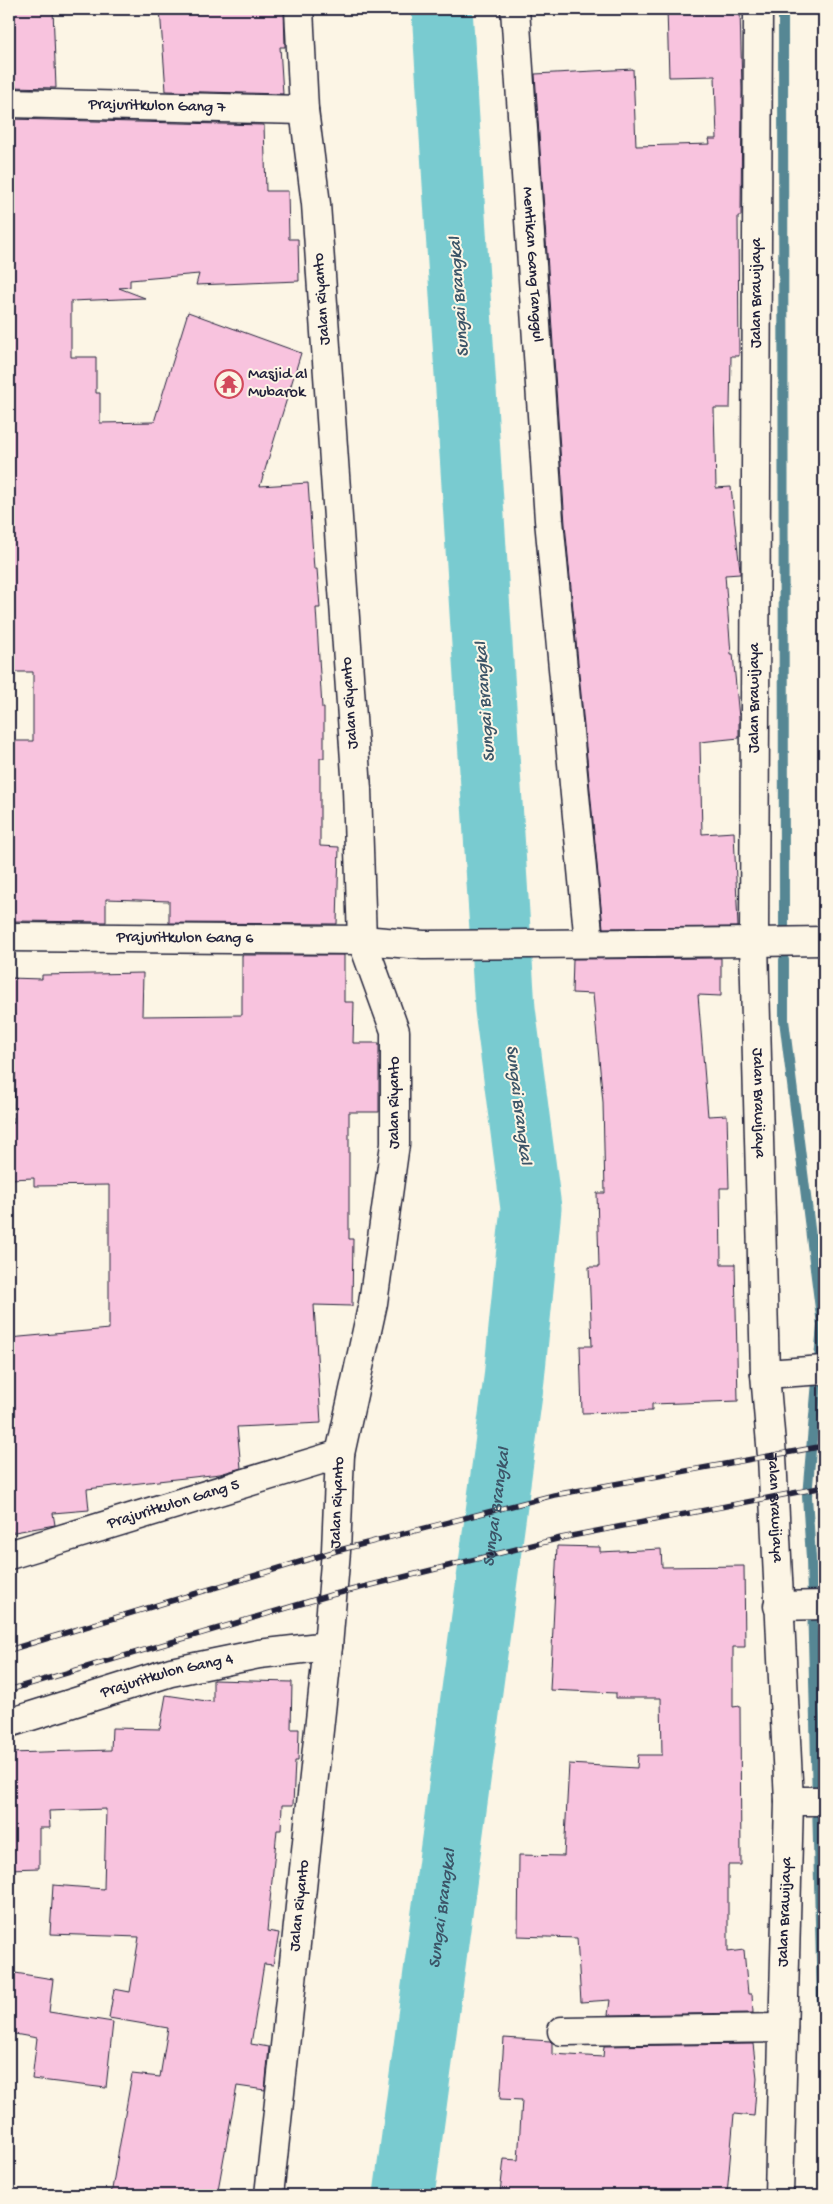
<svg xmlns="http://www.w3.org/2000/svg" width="833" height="2204" viewBox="0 0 833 2204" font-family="'Gochi Hand',sans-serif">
<rect width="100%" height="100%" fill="#fcf5e5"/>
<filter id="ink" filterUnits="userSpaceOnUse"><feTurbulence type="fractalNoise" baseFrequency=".02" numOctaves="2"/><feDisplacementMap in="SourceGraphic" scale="10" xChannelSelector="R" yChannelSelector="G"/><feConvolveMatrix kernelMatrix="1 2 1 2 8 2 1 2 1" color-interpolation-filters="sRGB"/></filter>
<g filter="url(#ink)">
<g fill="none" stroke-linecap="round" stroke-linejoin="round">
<g stroke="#568794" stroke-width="10">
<polyline points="783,9 784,930"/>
<polyline points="784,960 784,1020 822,1325 807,1496 811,1558 824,2085"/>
</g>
<path stroke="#79cbd0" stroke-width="61" id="s1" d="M404 2195 514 1379 531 1208 505 1009 442 9"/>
</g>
<g fill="#f8c3de" stroke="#22223b">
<polygon points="9,9 53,9 56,88 9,87"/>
<polygon points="160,9 284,9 285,47 280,47 283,94 166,91"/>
<polygon points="667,9 740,9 742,90 741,216 738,216 739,356 731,356 730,408 714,408 716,488 731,487 740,570 740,574 725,575 731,654 733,654 739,718 739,738 700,742 702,834 734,832 738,927 603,928 565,524 535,74 633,69 636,146 710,144 709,139 717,139 715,76 669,77"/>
<polygon points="9,119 264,125 266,191 288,191 289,239 298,239 299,281 196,285 199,274 130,280 130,287 119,288 145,298 71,301 71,357 96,357 96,393 100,393 100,423 154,422 188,312 301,353 260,486 308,483 314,569 317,569 320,608 316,608 322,708 324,708 324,758 320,758 320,846 339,847 337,924 169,923 169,901 106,899 106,922 11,921 12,885 9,885 9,741 33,741 33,672 9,672"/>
<polygon points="242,955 344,955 344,1002 354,1002 353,1043 379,1043 379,1112 349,1112 349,1239 353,1239 352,1306 314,1305 321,1423 237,1427 241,1468 220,1474 87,1489 89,1510 53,1513 55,1525 9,1533 9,1338 109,1329 109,1185 34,1186 34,1178 9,1179 9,1123 14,1123 15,1071 9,1071 9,978 42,979 42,975 143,973 142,1016 242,1015"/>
<polygon points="721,958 721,996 698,995 708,1116 727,1115 729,1188 720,1188 721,1264 735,1264 738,1401 652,1404 652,1411 582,1413 580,1346 592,1346 589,1267 599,1267 597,1193 605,1193 603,1102 593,994 572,993 573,959"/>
<polygon points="557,1546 600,1547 600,1552 661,1549 662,1567 744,1566 745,1647 733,1647 733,1707 740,1706 741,1865 728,1865 728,1952 744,1950 748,1994 752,1994 753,2013 608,2015 610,2000 581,2002 577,1938 518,1936 519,1855 564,1856 569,1764 637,1768 638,1755 662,1755 661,1698 616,1698 616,1693 550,1690"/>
<polygon points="213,1680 292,1682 291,1729 299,1729 298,1761 295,1761 293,1805 282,1805 281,1830 277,1830 267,1931 279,1933 273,1965 264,1964 251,2044 269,2047 265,2090 237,2086 217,2195 111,2195 132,2074 160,2077 168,2028 109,2018 114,1989 130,1992 139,1937 50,1934 53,1885 104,1889 106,1809 49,1811 50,1828 39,1828 39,1868 9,1869 9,1753 111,1750 112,1728 160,1729 166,1695 213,1702"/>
<polygon points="9,1972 53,1979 49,2012 113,2022 106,2088 32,2079 37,2038 9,2033"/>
<polygon points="504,2038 550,2041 552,2043 552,2054 603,2057 604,2046 753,2044 757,2078 754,2116 734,2114 727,2195 519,2195 500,2193 504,2159 518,2160 522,2100 500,2099"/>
</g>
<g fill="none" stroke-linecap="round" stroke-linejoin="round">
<defs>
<g id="minor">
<path id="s2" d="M515 9 549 520 589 943"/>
<path id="s3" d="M9 103 304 110"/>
<path id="s4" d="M9 937 362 940 423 945 754 942"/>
<polyline points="765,1374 824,1370"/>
<path id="s5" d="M9 1555 340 1454"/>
<polyline points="778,1606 824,1605"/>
<path id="s6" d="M9 1723 171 1672 259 1654 328 1646"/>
<polyline points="789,1801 824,1801"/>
<polyline points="562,2031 783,2028"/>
<path id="s7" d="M269 2195 328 1646 336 1551 340 1454 373 1303 395 1144V1031L362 940 357 789 316 204 304 110 299 9"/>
</g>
<polyline id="tertiary" points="754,942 824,941"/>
<g id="secondary">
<path id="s8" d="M758 9 754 942 765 1374 772 1456 789 1801 779 2195"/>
</g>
</defs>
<use href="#minor" stroke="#22223b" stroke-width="31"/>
<use href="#tertiary" stroke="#22223b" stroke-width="31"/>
<use href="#secondary" stroke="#22223b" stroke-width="31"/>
<use href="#minor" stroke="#fcf5e5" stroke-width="28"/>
<use href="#tertiary" stroke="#fcf5e5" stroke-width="28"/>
<use href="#secondary" stroke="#fcf5e5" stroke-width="28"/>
<defs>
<g id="rail">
<polyline points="9,1650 336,1551 554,1495 824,1446"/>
<polyline points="9,1690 331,1595 561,1538 824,1487"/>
</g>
</defs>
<use href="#rail" stroke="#22223b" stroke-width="5.5"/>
<use href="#rail" stroke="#fcf5e5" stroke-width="4" stroke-dasharray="11" stroke-linecap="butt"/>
</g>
</g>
<defs>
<symbol id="temple-ring" viewBox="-11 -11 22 22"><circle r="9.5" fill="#fcf5e5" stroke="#d1495b" stroke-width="1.5"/><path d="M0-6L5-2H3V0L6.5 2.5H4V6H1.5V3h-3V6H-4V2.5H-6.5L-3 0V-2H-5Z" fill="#d1495b"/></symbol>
</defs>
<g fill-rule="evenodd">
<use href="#temple-ring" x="213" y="368" width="32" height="32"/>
</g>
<g text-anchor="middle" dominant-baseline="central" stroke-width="4" stroke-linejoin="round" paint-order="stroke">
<g font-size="16" fill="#22223b" stroke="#fcf5e5">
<text stroke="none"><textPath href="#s3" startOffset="148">Prajuritkulon Gang 7</textPath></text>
<text stroke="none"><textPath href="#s2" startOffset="256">Mentikan Gang Tanggul</textPath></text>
<text transform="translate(757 293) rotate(-90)">Jalan Brawijaya</text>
<text transform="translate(323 299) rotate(-94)">Jalan Riyanto</text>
<text transform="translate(755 698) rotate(-90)">Jalan Brawijaya</text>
<text transform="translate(351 703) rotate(-94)">Jalan Riyanto</text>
<text stroke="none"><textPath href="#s4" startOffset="176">Prajuritkulon Gang 6</textPath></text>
<text stroke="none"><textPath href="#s7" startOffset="1101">Jalan Riyanto</textPath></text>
<text stroke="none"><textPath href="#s8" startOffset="1094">Jalan Brawijaya</textPath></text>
<text stroke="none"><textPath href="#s7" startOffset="696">Jalan Riyanto</textPath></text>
<text stroke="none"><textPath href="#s5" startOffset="172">Prajuritkulon Gang 5</textPath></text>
<text stroke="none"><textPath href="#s8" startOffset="1499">Jalan Brawijaya</textPath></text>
<text stroke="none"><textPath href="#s6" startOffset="165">Prajuritkulon Gang 4</textPath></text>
<text stroke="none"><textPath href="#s7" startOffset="291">Jalan Riyanto</textPath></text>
<text transform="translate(786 1912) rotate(-88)">Jalan Brawijaya</text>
</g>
<g font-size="16" fill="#22223b" stroke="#fcf5e5" text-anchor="start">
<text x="248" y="375">Masjid al<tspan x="248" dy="18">Mubarok</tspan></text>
</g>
<g font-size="18" font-style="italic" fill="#3c5568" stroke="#fcf5e5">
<text transform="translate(460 297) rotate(-94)">Sungai Brangkal</text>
<text transform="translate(486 702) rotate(-94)">Sungai Brangkal</text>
<text transform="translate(518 1105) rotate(83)">Sungai Brangkal</text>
<text stroke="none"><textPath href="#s1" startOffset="694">Sungai Brangkal</textPath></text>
<text stroke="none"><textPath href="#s1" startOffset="289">Sungai Brangkal</textPath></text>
</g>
</g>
<rect width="833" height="2204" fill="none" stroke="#fcf5e5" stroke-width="30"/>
<rect x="15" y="15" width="803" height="2174" fill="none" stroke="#22223b" stroke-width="2" filter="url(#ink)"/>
</svg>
